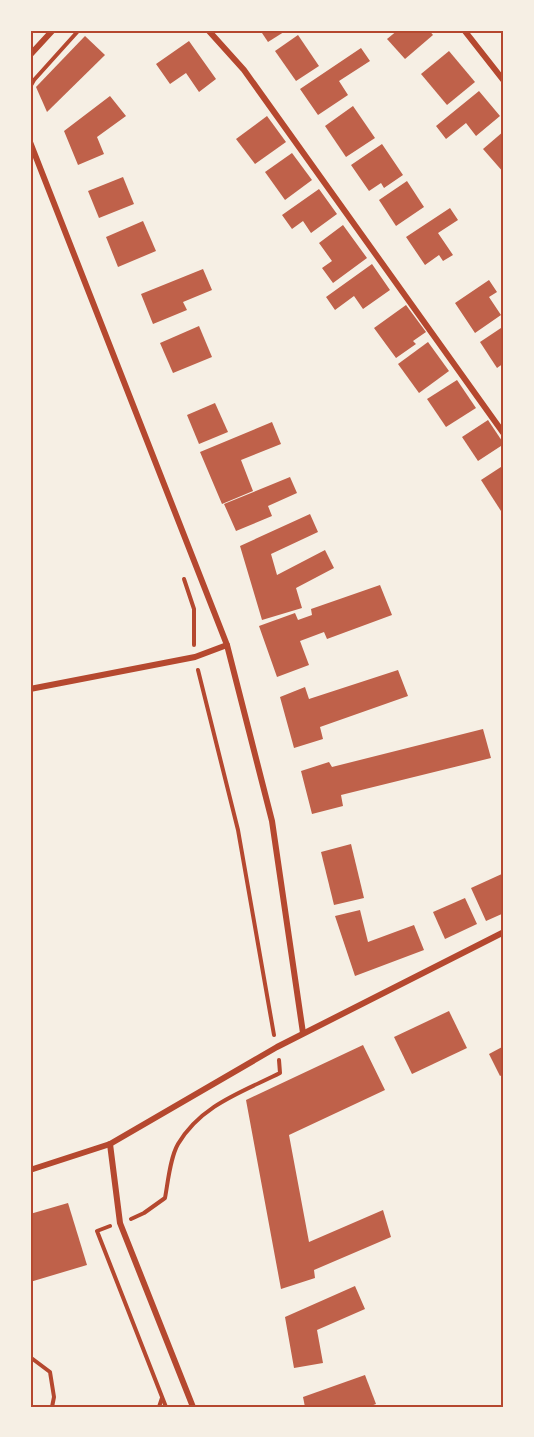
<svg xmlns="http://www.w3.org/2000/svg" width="534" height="1437" viewBox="0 0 534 1437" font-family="'Crimson Pro',serif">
<rect width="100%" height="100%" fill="#f6efe4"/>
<g fill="#bf614a">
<polygon points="260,30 287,30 268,42"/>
<polygon points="398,30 429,30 433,35 405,59 387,39"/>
<polygon points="298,35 319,66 296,81 275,51"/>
<polygon points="85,36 105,55 47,112 36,87"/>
<polygon points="189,41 216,79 199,92 186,73 170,84 156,64"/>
<polygon points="361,48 370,61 339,81 348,95 318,115 300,89"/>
<polygon points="449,51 475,82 447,105 421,74"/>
<polygon points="479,91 500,116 476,136 466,123 446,139 436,126"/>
<polygon points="110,96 126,116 97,137 104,154 78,165 64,131"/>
<polygon points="353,106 375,138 346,157 325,126"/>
<polygon points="267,116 286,142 255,164 236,139"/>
<polygon points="504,131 504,173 483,149"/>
<polygon points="382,144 403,175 384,188 381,183 369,191 351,165"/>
<polygon points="292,153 312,180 285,200 265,172"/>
<polygon points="123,177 134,204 99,218 88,191"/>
<polygon points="407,181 424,207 396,226 379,200"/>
<polygon points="319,189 337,214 311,233 303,221 292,229 282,215"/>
<polygon points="450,208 458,220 438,233 453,255 443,261 439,255 425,265 406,237"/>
<polygon points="143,221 156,251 118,267 106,237"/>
<polygon points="343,225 367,258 333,283 322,268 332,261 319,243"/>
<polygon points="372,264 390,290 363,309 354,296 335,310 326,297"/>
<polygon points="203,269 212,290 183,302 187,310 153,324 141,294"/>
<polygon points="489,280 497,292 489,297 501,315 475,333 455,303"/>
<polygon points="406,305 426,332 413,341 416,344 396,358 374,328"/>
<polygon points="199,326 212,357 173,373 160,343"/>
<polygon points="504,326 504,363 497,368 480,342"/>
<polygon points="428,342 449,371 419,393 398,364"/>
<polygon points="457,380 476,408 446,427 427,399"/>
<polygon points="215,403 228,432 199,444 187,415"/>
<polygon points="488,420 504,444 478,461 462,437"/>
<polygon points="272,422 281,444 241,460 253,491 222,504 200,452"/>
<polygon points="504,465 504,510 501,511 481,480"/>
<polygon points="290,477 297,493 268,506 272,516 236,531 224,504"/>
<polygon points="310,514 318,532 271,554 277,575 325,550 334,568 296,588 302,608 262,620 240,546"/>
<polygon points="380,585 392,615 327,639 324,632 300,641 309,665 277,677 259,626 295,613 298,620 312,615 311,609"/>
<polygon points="398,670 408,696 320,727 323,739 294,748 280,697 305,687 309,699"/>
<polygon points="483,729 491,758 341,795 343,806 312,814 301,771 329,762 332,767"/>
<polygon points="351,844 364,898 334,905 321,852"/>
<polygon points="504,873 504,913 486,921 471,888"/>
<polygon points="465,898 477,924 445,939 433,912"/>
<polygon points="360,910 368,942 414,925 424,950 355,976 335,916"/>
<polygon points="449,1011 467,1048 412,1074 394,1037"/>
<polygon points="363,1045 385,1090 289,1135 309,1242 383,1210 391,1237 314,1270 315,1278 281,1289 246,1100"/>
<polygon points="504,1046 504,1074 500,1076 489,1054"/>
<polygon points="68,1203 87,1265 30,1282 30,1214"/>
<polygon points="355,1286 365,1309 317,1330 323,1363 294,1368 285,1317"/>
<polygon points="365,1375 376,1404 368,1407 305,1407 303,1397"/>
</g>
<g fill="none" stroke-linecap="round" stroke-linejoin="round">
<g stroke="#b5482f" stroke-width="4">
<polyline points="30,87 34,80 79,30"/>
<polyline points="184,579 194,609 194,645"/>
<polyline points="198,670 238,830 274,1035"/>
<path d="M131 1219 144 1213 165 1198C168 1182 170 1158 178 1144 201 1105 242 1092 280 1073L279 1060"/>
<polyline points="110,1226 97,1231 166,1407"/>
<polyline points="30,1357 50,1372 54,1397 52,1407"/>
<polyline points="159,1407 162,1398"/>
</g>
<g stroke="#b5482f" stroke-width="6">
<polyline points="208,30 244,70 504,434"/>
<polyline points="464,30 504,81"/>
<polyline points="30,55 53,30"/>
<polyline points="30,142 227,645 272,821 303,1033"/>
<polyline points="30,689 195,657 227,645"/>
<polyline points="110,1144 120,1223 193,1407"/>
<polyline points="30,1170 110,1144 277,1047 504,932"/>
</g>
</g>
<rect width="534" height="1437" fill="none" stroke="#f6efe4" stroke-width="63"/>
<rect x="32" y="32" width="470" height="1374" fill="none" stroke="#b5482f" stroke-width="2"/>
</svg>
